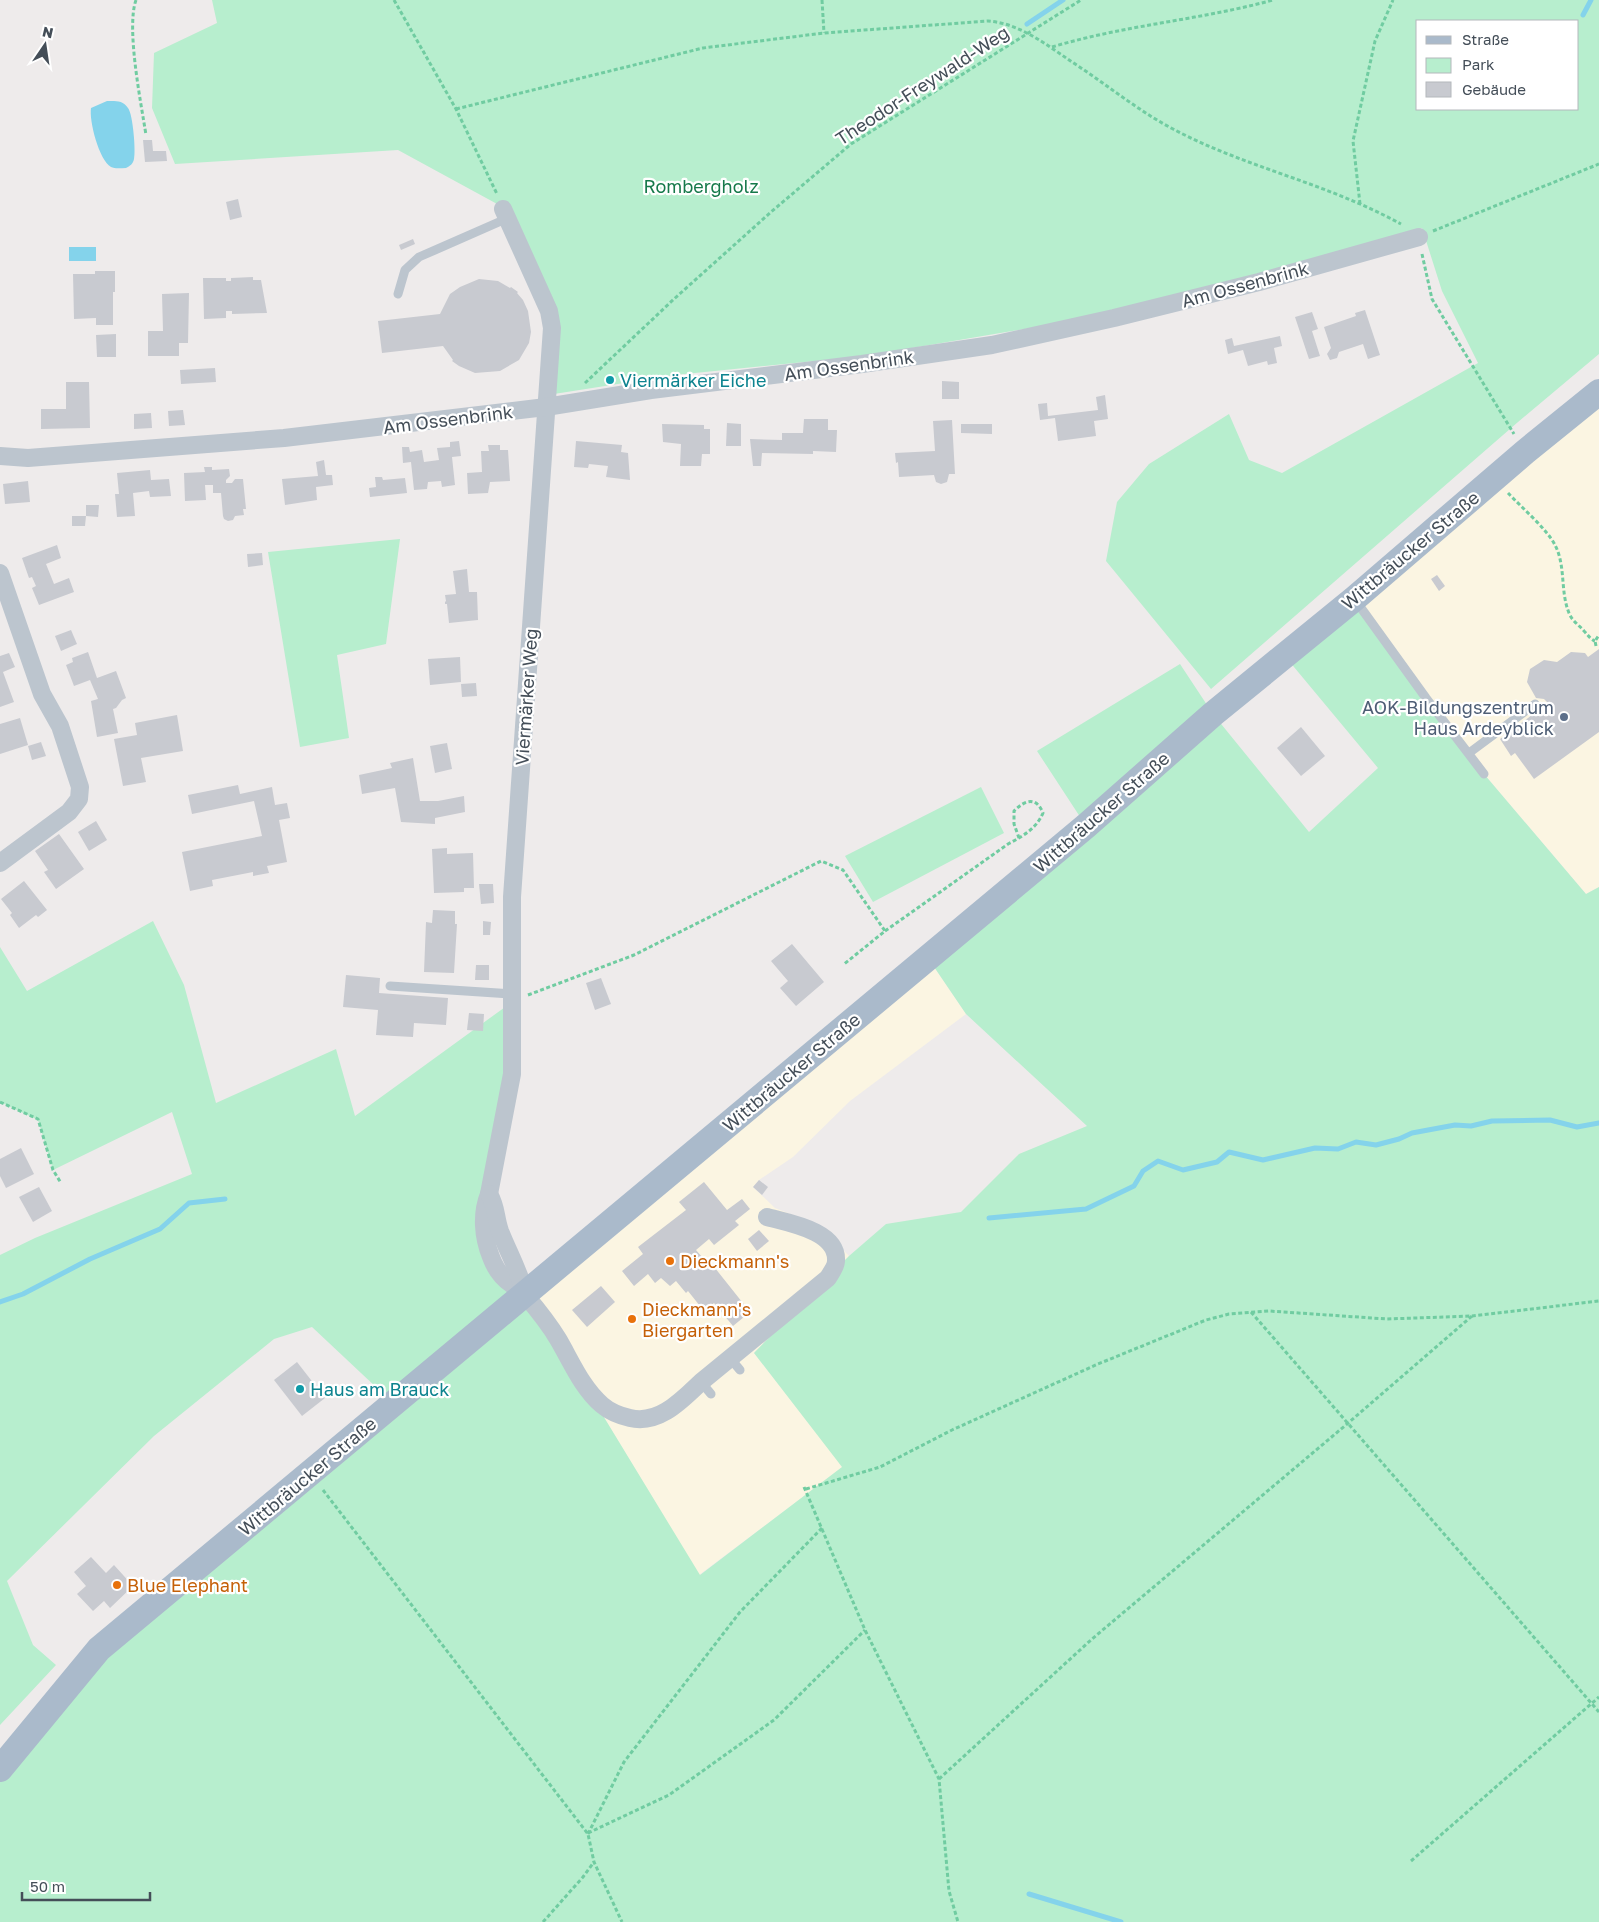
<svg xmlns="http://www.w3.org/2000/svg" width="1599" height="1922" viewBox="0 0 1599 1922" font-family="'Golos Text',sans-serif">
<rect width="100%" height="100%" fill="#eeebeb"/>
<g fill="#fbf5e2">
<polygon points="1599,392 1599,887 1586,894 1484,774 1354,599"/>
<polygon points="928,958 966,1014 850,1101 793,1157 759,1180 753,1187 775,1208 819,1225 849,1256 754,1353 843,1467 699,1575 585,1386 525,1294"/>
</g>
<g fill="#b7eece" fill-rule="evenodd">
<path d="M212 0H1599V354L1518 422 1211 689 1106 561 1117 502 1149 464 1229 414 1249 460 1282 473 1478 363 1442 291 1422 228 1253 277 1048 325 865 356 675 375 554 394 547 310 512 212 398 150 175 164 152 108 154 53 217 23ZM1418 21H1578V109H1418Z"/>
<polygon points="400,539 386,644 337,655 349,738 300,747 268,552"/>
<polygon points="1354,599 1484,774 1586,894 1599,887 1599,1922 0,1922 0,1769 99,1649 394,1404 312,1327 274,1339 154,1436 7,1581 33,1645 56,1665 0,1725 0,1255 35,1238 192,1174 172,1112 53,1170 38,1120 0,1102 0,947 27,991 153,921 184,985 216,1103 336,1049 355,1116 512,1002 491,1256 585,1386 700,1575 842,1467 754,1353 849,1256 886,1224 961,1212 1019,1154 1087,1126 966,1014 928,958 1086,826 1037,751 1180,664 1213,714 1309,832 1378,768 1284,655"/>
<polygon points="981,787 1004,833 873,902 845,856"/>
</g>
<g fill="#84d3eb">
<path d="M107 101C115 101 123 100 128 108 133 114 136 152 134 159 133 164 130 166 126 168 121 168 115 169 111 167 99 160 89 121 91 108Z"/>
<rect x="69" y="247" width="27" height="14"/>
</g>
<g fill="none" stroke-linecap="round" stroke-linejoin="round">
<g stroke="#84d3eb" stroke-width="5">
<polyline points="1583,15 1591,0"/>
<polyline points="1027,24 1063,0"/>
<polyline points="982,46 1003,38"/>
<polyline points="989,1218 1086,1209 1134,1186 1143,1171 1158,1161 1183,1170 1217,1162 1229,1152 1263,1160 1315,1148 1338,1149 1356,1142 1376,1145 1399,1139 1412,1133 1455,1125 1471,1126 1492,1121 1550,1120 1577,1127 1599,1123"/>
<polyline points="0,1302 23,1294 90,1259 160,1229 189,1203 225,1199"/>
<polyline points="1029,1894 1121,1922"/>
</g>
</g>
<g fill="#c8cad0">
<polygon points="143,140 152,140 153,151 166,151 167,161 145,162"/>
<polygon points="238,199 242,217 230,220 226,202"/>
<polygon points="413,239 415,244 401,250 399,245"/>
<polygon points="95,271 115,271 115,292 113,292 113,325 96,325 96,318 74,319 73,274 95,274"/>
<polygon points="253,277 253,280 261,280 267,313 232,314 232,311 226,311 226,318 204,319 203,278 226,278 226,281 231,281 231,278"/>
<polygon points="479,279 498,281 510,288 511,287 518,292 517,293 523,300 528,311 531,332 529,343 519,360 500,371 475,373 459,366 452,361 453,360 443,346 382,353 378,321 440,314 450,294 460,287"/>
<polygon points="189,293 188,343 179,343 179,356 148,356 148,331 163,331 162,294"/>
<polygon points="1365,310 1380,355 1368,359 1363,344 1339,352 1337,358 1330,360 1327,354 1331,348 1324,327 1356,316 1355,313"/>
<polygon points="1312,312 1318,329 1312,331 1320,356 1309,359 1295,317"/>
<polygon points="116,334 116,357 97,357 96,335"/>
<polygon points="1280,336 1282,346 1274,348 1277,363 1268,365 1267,361 1248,366 1243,350 1228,354 1225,340 1232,338 1234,346"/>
<polygon points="215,368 216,382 181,384 180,370"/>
<polygon points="942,381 959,382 959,399 942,399"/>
<polygon points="66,382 89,382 90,428 41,429 41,409 66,409"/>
<polygon points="1105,395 1108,419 1094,421 1096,436 1058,441 1055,418 1040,420 1038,404 1047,403 1048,416 1098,410 1096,397"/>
<polygon points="183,410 185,425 169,426 168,411"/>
<polygon points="151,413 152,428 134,429 134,414"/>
<polygon points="804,419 828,419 828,430 837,430 836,452 813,451 813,454 762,453 761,466 753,466 750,439 782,440 782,433 803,433"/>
<polygon points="952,420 955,474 949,474 947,482 941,484 936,482 934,475 899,477 898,462 896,463 895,453 935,451 933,421"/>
<polygon points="727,423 741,424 741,446 726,446"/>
<polygon points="662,424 704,425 704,429 710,429 710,454 702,454 701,466 680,466 681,444 663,442"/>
<polygon points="961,424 992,424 992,434 961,433"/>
<polygon points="459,441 461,456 452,457 455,485 442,487 441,481 428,482 427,489 414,490 411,462 403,463 402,447 409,447 410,452 422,450 424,462 439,460 437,448 450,447 450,442"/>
<polygon points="576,441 622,445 621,452 628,453 630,480 606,477 608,466 589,464 588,468 574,467"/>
<polygon points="488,445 500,445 500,450 508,450 510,481 490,482 488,493 468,494 467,473 482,472 481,451 489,451"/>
<polygon points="324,460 326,475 332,475 333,485 316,487 317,500 285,505 282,479 318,476 316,462"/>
<polygon points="204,467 212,467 212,470 229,469 230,476 226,480 226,483 232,483 235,479 243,479 246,509 243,509 244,515 235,516 233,520 228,521 224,519 223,516 221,493 213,493 213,485 205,485 206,500 185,501 184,473 205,472"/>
<polygon points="150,470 151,480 169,479 171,496 150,497 149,491 133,493 135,516 117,517 115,494 119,494 117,473"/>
<polygon points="375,477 382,477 383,480 405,478 407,493 370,497 369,488 376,487"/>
<polygon points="28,481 30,502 5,504 3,484"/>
<polygon points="86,505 99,505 98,517 86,516 85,526 72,526 72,516 86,516"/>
<polygon points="57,545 61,558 46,564 54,584 69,578 74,592 39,605 32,588 36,586 32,577 29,578 22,558"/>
<polygon points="262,553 263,565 248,567 247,554"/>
<polygon points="467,569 469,592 477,592 478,620 449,623 447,604 445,604 445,602 446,601 445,595 456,594 453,571"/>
<polygon points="1437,575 1445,586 1439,591 1431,579"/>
<polygon points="71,630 77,644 61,651 55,636"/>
<polygon points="1599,649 1599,732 1534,779 1515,753 1511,756 1500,739 1548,703 1544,699 1536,698 1527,682 1530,669 1544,660 1557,662 1571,652 1585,653 1588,657"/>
<polygon points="88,652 97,678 116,671 126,698 122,700 116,708 113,709 118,733 97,737 91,701 98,699 90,680 74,686 66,665 73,662 72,658"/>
<polygon points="9,653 15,667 3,672 14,702 0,707 0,656"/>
<polygon points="460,657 461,682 430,685 428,659"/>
<polygon points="476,683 477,696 462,697 461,684"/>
<polygon points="177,715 183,751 141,758 146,782 123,786 114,739 137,735 135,723"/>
<polygon points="20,718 28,745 0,754 0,724"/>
<polygon points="1301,727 1325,756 1301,776 1277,748"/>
<polygon points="41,742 46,756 32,760 28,746"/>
<polygon points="447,743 452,769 435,773 430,746"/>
<polygon points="413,758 420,801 438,801 464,796 465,812 435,818 435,824 401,822 395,788 362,794 359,775 392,768 390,763"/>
<polygon points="238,785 240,794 272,787 275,805 287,803 290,818 279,820 287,862 267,866 269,873 253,876 253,872 212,880 213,886 190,891 182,852 262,836 254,801 192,814 188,795"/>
<polygon points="96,821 107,840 89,851 78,832"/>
<polygon points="59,834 84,869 56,889 44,872 48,870 35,851"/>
<polygon points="447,848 447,854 473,853 474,888 464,888 464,892 434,893 432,849"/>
<polygon points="24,881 47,910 38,917 36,915 19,928 10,915 12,913 1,899"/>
<polygon points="479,884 493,884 494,903 481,904"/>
<polygon points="433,910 455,911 455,924 457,924 454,973 424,972 426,922 432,923"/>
<polygon points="483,921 491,922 490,935 483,935"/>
<polygon points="792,944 824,982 796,1006 780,988 788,981 771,961"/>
<polygon points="476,965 489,965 489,980 475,980"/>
<polygon points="346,975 380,978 379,993 448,998 446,1025 414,1023 413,1037 376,1035 378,1010 343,1007"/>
<polygon points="601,978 611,1004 595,1010 586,983"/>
<polygon points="469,1013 484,1014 483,1031 467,1030"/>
<polygon points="21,1148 34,1174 6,1188 0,1176 0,1159"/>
<polygon points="759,1180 768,1187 762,1195 753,1187"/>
<polygon points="704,1182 727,1210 742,1199 750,1209 735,1221 739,1225 714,1245 709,1239 696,1250 713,1270 715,1268 750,1312 733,1326 714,1303 704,1311 688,1291 686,1293 676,1281 670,1286 661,1278 655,1283 648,1274 634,1286 622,1271 643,1254 638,1247 686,1210 679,1202"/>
<polygon points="39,1187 52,1211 33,1222 19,1197"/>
<polygon points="759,1230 769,1241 757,1251 748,1239"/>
<polygon points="601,1286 615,1302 587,1327 572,1310"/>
<polygon points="297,1362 325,1398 302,1416 274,1380"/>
<polygon points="91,1557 106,1573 114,1565 133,1586 110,1608 104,1601 93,1611 77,1594 86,1586 74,1572"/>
</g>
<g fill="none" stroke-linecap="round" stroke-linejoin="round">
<g stroke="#70cca1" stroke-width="3" stroke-dasharray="4 2.5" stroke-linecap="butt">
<path d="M136 0C126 28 141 103 146 135"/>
<polyline points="394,0 456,109 497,194"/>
<polyline points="822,0 824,33"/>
<path d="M1052 47C1125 25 1200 20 1273 0"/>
<path d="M456 109 703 48 824 33 988 21C1019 23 1047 45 1072 62 1106 84 1137 110 1173 129 1233 161 1299 177 1360 204 1374 210 1388 217 1401 224"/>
<polyline points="1360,204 1353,141 1375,41 1393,0"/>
<polyline points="1433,231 1599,164"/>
<polyline points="1422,254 1432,299 1514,434"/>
<polyline points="585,383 674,299 771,212 851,144 1081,0"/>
<path d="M1508 493C1521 507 1547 529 1555 545 1566 566 1560 591 1569 613 1572 621 1579 625 1584 631 1588 635 1590 639 1595 641"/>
<polyline points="1596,646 1595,641 1599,635"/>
<path d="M885 931 1008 844C1023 836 1036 829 1043 813 1036 796 1025 800 1014 811V824L1019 838"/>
<polyline points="528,995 634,955 821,861 843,870 885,931 843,965"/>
<polyline points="0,1102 38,1119 53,1170 61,1183"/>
<polyline points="1251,1312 1599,1712"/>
<polyline points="804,1487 865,1630 939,1779 949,1891 958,1922"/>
<polyline points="806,1489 880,1467 952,1430 1098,1364 1206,1320 1229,1314 1269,1311 1387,1319 1472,1316 1599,1301"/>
<polyline points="323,1490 588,1834 594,1862 622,1922"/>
<polyline points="939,1779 1092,1639 1347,1424 1472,1316"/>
<polyline points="588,1833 669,1795 774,1720 865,1630"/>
<polyline points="588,1834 624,1762 740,1612 823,1527"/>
<polyline points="1411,1861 1599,1697"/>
<polyline points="543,1922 583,1877 594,1862"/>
</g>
<g stroke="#bcc5ce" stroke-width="9">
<polyline points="398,294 405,270 419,257 508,218"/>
<polyline points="1356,601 1426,698 1484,774"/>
<polyline points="1469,753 1535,704"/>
<polyline points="390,986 512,994"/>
<polyline points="730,1358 740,1370"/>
<polyline points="701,1382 711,1394"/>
</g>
<g stroke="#bcc5ce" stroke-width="18">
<path d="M503 209 549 311 552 328 512 897V1074L489 1194C481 1214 483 1237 491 1257 495 1268 501 1277 511 1284 516 1288 522 1291 526 1296 537 1309 549 1324 558 1339 571 1361 582 1388 602 1405 609 1411 621 1416 630 1418 659 1425 682 1400 701 1382L828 1278C830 1274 836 1267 836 1261 838 1231 789 1223 767 1217"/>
<polyline points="0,456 28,458 284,438 546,407 651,390 862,364 992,345 1114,318 1259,282 1419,237"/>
<polyline points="0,573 42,694 60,726 80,787 79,799 69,812 0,863"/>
<path d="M489 1194C497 1208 495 1217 500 1231 509 1254 519 1270 525 1294"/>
</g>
<polyline stroke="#aabacb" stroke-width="26" points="0,1769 99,1649 1086,826 1213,714 1354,599 1525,452 1599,392"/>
</g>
<g fill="#0f9aa8" stroke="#fff" stroke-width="2">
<circle cx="610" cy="380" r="5"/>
<circle cx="300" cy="1389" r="5"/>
</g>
<circle fill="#5c6f8a" stroke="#fff" stroke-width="2" cx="1564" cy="717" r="5"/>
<g fill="#e8710a" stroke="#fff" stroke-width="2">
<circle cx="670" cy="1261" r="5"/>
<circle cx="632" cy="1319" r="5"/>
<circle cx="117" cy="1585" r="5"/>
</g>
<g text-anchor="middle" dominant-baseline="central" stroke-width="4.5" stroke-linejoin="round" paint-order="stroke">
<g font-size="18" fill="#444e58" stroke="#fff">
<text transform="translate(922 85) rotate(-33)">Theodor-Freywald-Weg</text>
<text transform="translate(1245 284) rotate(-15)">Am Ossenbrink</text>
<text transform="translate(849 365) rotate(-8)">Am Ossenbrink</text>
<text transform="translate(448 419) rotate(-7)">Am Ossenbrink</text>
<text transform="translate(1410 550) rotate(-40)">Wittbräucker Straße</text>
<text transform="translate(526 697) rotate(-86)">Viermärker Weg</text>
<text transform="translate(1101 812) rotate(-41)">Wittbräucker Straße</text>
<text transform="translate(791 1072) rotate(-40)">Wittbräucker Straße</text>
<text transform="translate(307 1476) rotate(-40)">Wittbräucker Straße</text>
</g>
<g font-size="18" fill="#15794a" stroke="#fff">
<text x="701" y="186">Rombergholz</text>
</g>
<g font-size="18" fill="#0d838f" stroke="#fff" text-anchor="start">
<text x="620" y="380">Viermärker Eiche</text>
<text x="310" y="1389">Haus am Brauck</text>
</g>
<g font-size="18" fill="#4e5e75" stroke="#fff" text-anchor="end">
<text x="1554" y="707">AOK-Bildungszentrum<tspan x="1554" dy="21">Haus Ardeyblick</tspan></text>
</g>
<g font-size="18" fill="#c56008" stroke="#fff" text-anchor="start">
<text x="680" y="1261">Dieckmann's</text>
<text x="642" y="1309">Dieckmann's<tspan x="642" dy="21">Biergarten</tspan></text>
<text x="127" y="1585">Blue Elephant</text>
</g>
</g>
<rect x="1416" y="20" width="162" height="90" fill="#ffffff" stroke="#b4b8bc"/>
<rect x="1426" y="36" width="25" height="8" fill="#aabacb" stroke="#b4b8bc"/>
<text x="1462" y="45" font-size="15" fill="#444e58">Straße</text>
<rect x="1426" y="58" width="25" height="15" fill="#b7eece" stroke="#b4b8bc"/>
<text x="1462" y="70" font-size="15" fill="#444e58">Park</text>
<rect x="1426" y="82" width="25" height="15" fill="#c8cad0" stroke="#b4b8bc"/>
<text x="1462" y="95" font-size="15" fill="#444e58">Gebäude</text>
<g transform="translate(45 45) rotate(13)" stroke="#ffffff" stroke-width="4" paint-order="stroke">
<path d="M0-4L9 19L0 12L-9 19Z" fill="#444e58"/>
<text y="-8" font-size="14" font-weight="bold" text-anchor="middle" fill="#444e58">N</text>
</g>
<path d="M22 1892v8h128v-8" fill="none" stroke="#444e58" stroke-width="2.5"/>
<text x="30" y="1892" font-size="15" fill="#444e58" stroke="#ffffff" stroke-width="4" paint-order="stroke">50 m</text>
</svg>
